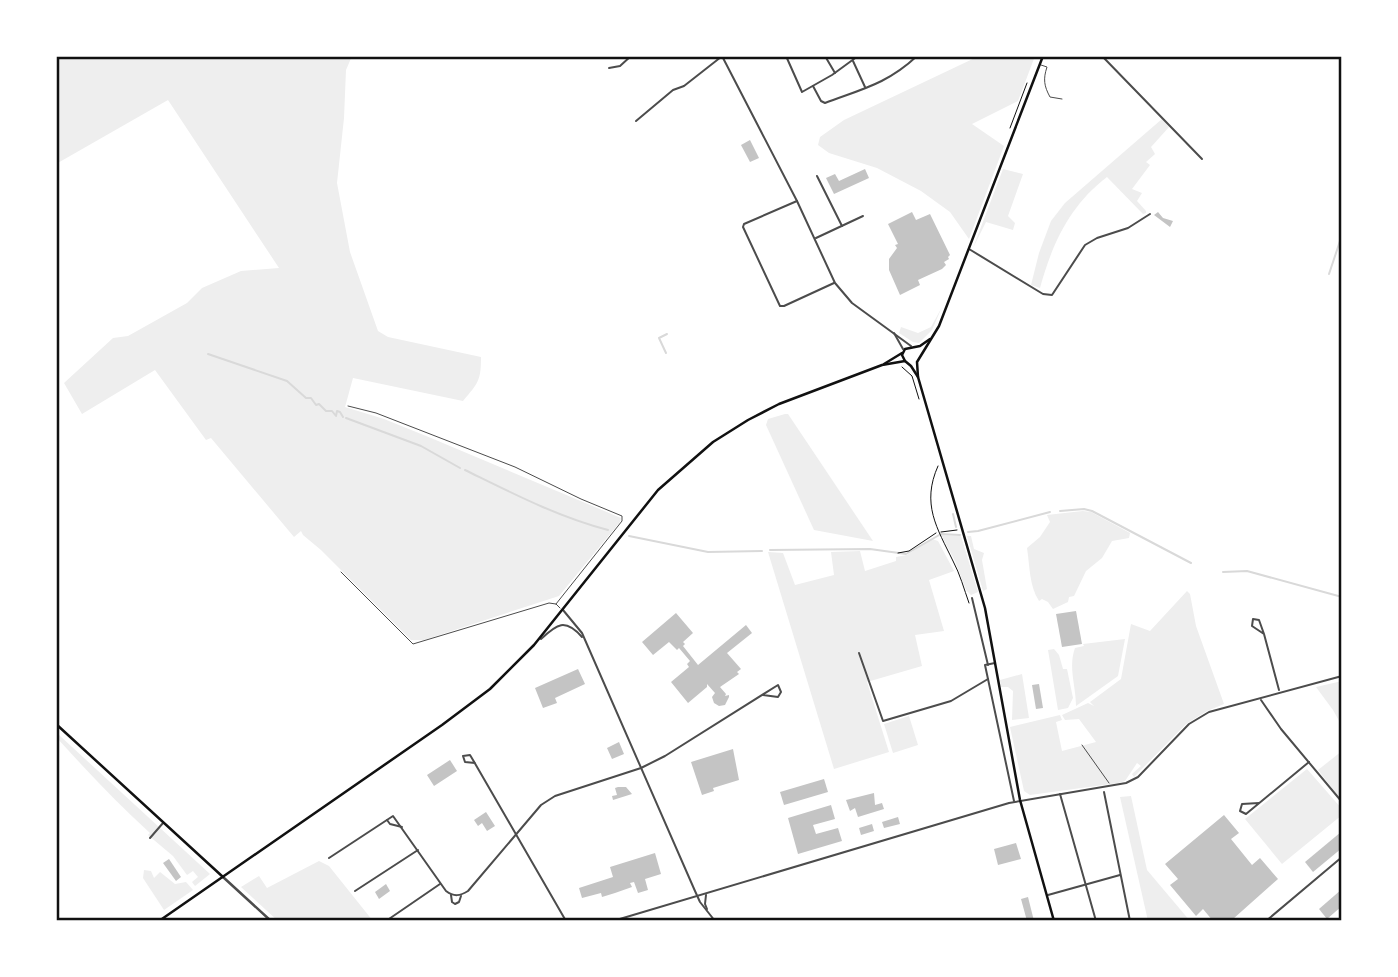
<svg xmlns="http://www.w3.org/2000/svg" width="1398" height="977" viewBox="0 0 1398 977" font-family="'DejaVu Sans',sans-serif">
<rect width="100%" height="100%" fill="#fff"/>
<g fill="#eee">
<path d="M56 56H352L346 70 344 118 337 183 350 252 378 331 388 337 481 357C481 381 478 383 463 401L353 378 345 407 384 419 431 438 621 518 620 522 559 596 424 640H411L321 550 303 535 301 531 294 537 211 438 206 440 155 370 82 414 64 383 113 338 128 336 187 303 202 288 241 271 279 268 168 100 56 164Z"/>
<polygon points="979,56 1035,56 1018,101 972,124 1004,146 969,239 950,212 921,191 877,168 829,153 818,145 820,137 844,120"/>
<path d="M1162 119 1169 127 1151 147 1155 154 1146 162 1150 165 1132 189 1142 193 1137 201 1146 211V213L1143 214 1107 177C1070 205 1052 244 1040 288L1031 285 1039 253 1051 221 1065 203Z"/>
<polygon points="1003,169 1023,174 1008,216 1015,223 1013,230 986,222 973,248"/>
<polygon points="942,307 932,330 919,343 913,342 899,333 901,327 918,333 931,327"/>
<polygon points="785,414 788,414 873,541 814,530 766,425 768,419"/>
<path d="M1083 511 1091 512 1130 533 1129 538 1112 541 1102 558 1086 571 1074 596 1069 597 1068 602 1053 609 1048 602 1042 599 1039 601C1029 585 1030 567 1027 548L1040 537 1050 522 1047 515Z"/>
<polygon points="941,535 961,536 978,592 971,595 966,590 955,561"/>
<polygon points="971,536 974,549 984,553 982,560 987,589 983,591 967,536"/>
<polygon points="932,539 938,541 954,571 929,580 944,631 915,635 922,666 867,682 889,752 834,769 768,552 783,553 795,585 834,575 831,552 860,551 865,571 896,561 896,557 907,555"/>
<polygon points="1187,591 1190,594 1196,626 1224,704 1207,711 1186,724 1134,777 1132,774 1141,766 1137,763 1125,781 1118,783 1030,795 1024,791 1010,727 1060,715 1062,720 1056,722 1062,751 1096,742 1079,719 1065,720 1062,715 1088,703 1094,706 1090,702 1121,679 1131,624 1150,631"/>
<path d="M1125 639 1118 676 1076 706C1076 686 1068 667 1075 648L1084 646 1083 644Z"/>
<polygon points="1054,649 1059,655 1063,669 1067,669 1073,698 1068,708 1058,710 1048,650"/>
<polygon points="1022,674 1029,718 1012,720 1013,691 1008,687 1001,687 1000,680"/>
<polygon points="1342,681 1342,726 1333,710 1316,687"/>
<polygon points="909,716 918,745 893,753 884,724"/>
<path d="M59 735 210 874 195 886 192 882 198 877 193 871 187 875 173 856 148 835 150 833C117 803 87 771 57 738Z"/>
<polygon points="1342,751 1342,801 1318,770"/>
<polygon points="1307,769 1342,809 1342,815 1282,864 1245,819"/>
<polygon points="1131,796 1147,870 1190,921 1148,921 1120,797"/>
<polygon points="319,861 329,866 373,921 278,921 241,887 259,876 267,888"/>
<polygon points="144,870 151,871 154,878 160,872 175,884 186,882 193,890 164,910 143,878"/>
</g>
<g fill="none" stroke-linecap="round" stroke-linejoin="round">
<g stroke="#d9d9d9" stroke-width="2">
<polyline points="1329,274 1342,235"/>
<polyline points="666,353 659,338 667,334"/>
<polyline points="208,354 287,381 306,398 311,398 316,405 319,404 326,411 332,411 336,416 337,411 340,412 343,417"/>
<polyline points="346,418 421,446 460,468"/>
<path d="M465 470C512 493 558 517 608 530"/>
<polyline points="1060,511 1084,509 1092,511 1191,563"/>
<polyline points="953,514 956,527"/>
<polyline points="968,532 978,531 1050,512"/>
<polyline points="629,536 708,552 762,551"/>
<polyline points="770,550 870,549 906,554 941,534 960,535"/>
<polyline points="1223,572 1247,571 1342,597"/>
</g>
</g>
<g fill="#c4c4c4">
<polygon points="750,140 759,158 750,162 741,145"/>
<polygon points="865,169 869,178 834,194 826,178 835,174 839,181"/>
<polygon points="912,212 916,220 930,214 950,255 948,257 949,259 944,262 946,265 942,269 918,280 920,285 900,295 889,270 889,259 897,248 895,245 898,244 888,224"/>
<polygon points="1158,212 1163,218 1173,221 1170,227 1154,215"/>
<polygon points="1076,611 1082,644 1062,647 1056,614"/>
<polygon points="676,613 693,633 683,642 685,644 683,646 698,665 746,625 752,633 727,653 741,669 737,672 739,674 720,687 726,694 725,696 729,695 729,697 725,705 719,706 714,703 712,697 715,693 707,684 707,687 688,703 671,682 689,667 687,664 690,661 679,648 677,650 669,642 653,655 642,642"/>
<polygon points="578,669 585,684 555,698 557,703 543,708 535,688"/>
<polygon points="1039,684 1043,708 1036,709 1032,685"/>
<polygon points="619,742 624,754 612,759 607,748"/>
<polygon points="733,749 739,780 713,788 714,791 702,795 691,762"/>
<polygon points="450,760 457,771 434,786 427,775"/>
<polygon points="824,779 828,792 784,805 780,792"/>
<polygon points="618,787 626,787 632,794 613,800 612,796 617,795 615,788"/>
<polygon points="874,793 875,805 882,803 884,809 858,817 855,808 850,811 846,800"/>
<polygon points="831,805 835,819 813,825 816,834 838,828 842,841 798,854 788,818"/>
<polygon points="486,812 495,826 487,831 482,823 478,826 474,820"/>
<polygon points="1224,815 1239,833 1231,839 1252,865 1260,858 1278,879 1233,919 1213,921 1203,909 1196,916 1170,885 1178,879 1165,864"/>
<polygon points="898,817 900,824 884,828 882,822"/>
<polygon points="872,824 874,831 861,835 859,828"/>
<polygon points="1341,832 1342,848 1313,872 1305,862"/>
<polygon points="1016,843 1021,859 998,865 994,849"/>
<polygon points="655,853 661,874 645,879 648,890 638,893 634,882 630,883 632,887 615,893 602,897 601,893 582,898 579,888 613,877 610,867"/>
<polygon points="169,859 181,877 176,881 163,863"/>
<polygon points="386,884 390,891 379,899 375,892"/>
<polygon points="1342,889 1342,906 1327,919 1319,909"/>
<polygon points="1028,897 1034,921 1027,921 1021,899"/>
</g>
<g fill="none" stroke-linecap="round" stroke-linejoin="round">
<g stroke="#111" stroke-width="1">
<polyline points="1010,128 1027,83"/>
<polyline points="902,367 912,376 919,399"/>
<path d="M938 466C921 504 937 528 953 561 960 574 964 589 969 603"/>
<polyline points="941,532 957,530"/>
<polyline points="898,553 909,551 936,533"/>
</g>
<g stroke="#4c4c4c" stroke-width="1">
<path d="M1041 65 1047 67C1043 79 1044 86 1050 97L1062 99"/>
<polyline points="348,406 376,413 515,467 581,499 622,516 622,521 556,604"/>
<polyline points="341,572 413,644 549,603 556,604 560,608"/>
<polyline points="1082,745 1109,783"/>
</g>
<g stroke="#4c4c4c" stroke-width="2">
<polyline points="722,56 797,201 835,283 852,303 911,346"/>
<polyline points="786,56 802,92 832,75 858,56"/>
<polyline points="825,56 835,73"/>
<polyline points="1102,56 1202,159"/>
<polyline points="853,61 865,87"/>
<polyline points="609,68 620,66 631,56"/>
<path d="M813 86 821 101 825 103C862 89 887 84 917 56"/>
<polyline points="636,121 673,90 684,86 721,57"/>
<polyline points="817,176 842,226"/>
<polyline points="797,201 744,224 743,227 780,306 784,306 834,283"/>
<polyline points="816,238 863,216"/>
<polyline points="969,249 1043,294 1052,295 1085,245 1097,238 1128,228 1150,214"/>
<polyline points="894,333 903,349"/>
<polyline points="972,598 988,665"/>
<polyline points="563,610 582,633 695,891 700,902 715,921"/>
<polyline points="1264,634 1259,620 1253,619 1252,626 1264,634 1279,690"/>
<path d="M541 639C557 624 565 618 582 637"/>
<polyline points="859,653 883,721 951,701 988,679"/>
<polyline points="995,663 985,665 1014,801"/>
<polyline points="1261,700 1281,729 1342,802"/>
<polyline points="475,763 465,762 463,756 470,755 473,760 566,921"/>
<polyline points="1104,792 1130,921"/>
<polyline points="1060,794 1096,921"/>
<polyline points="1259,803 1242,804 1240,811 1246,814 1309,762"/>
<polyline points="387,820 390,824 402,827"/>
<polyline points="150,838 163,823"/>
<path d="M329 858 393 816 446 891C454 897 460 896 468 891L541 805 555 796 641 768 665 756 778 685 781 692 778 697 763 695"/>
<polyline points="355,891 418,850"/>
<polyline points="451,895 452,902 455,904 459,902 461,896"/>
<polyline points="706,895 705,904 707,909"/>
<polyline points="1048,895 1120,875"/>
<polyline points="386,921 440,884"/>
<polyline points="613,921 1009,803 1126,783 1138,777 1189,724 1209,712 1342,676"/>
<polyline points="1266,921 1342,857"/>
</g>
<polyline stroke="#4c4c4c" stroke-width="2.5" points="223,877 271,921"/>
<polyline stroke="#111" stroke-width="2.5" points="56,724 223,877"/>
<g stroke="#111" stroke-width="2.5">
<polyline points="1043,56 939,326 917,362 918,377 985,608 1020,800 1054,921"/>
<polyline points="905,361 902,355 905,349 920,346 930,339"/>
<polyline points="884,364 902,353"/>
<polyline points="159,921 442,725 490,689 534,645 658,490 713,442 748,420 779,404 882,365 905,361 911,366 918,377"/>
</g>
</g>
<rect width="1398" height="977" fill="none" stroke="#ffffff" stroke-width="116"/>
<rect x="58" y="58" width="1282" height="861" fill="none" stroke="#111" stroke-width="2.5"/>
</svg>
